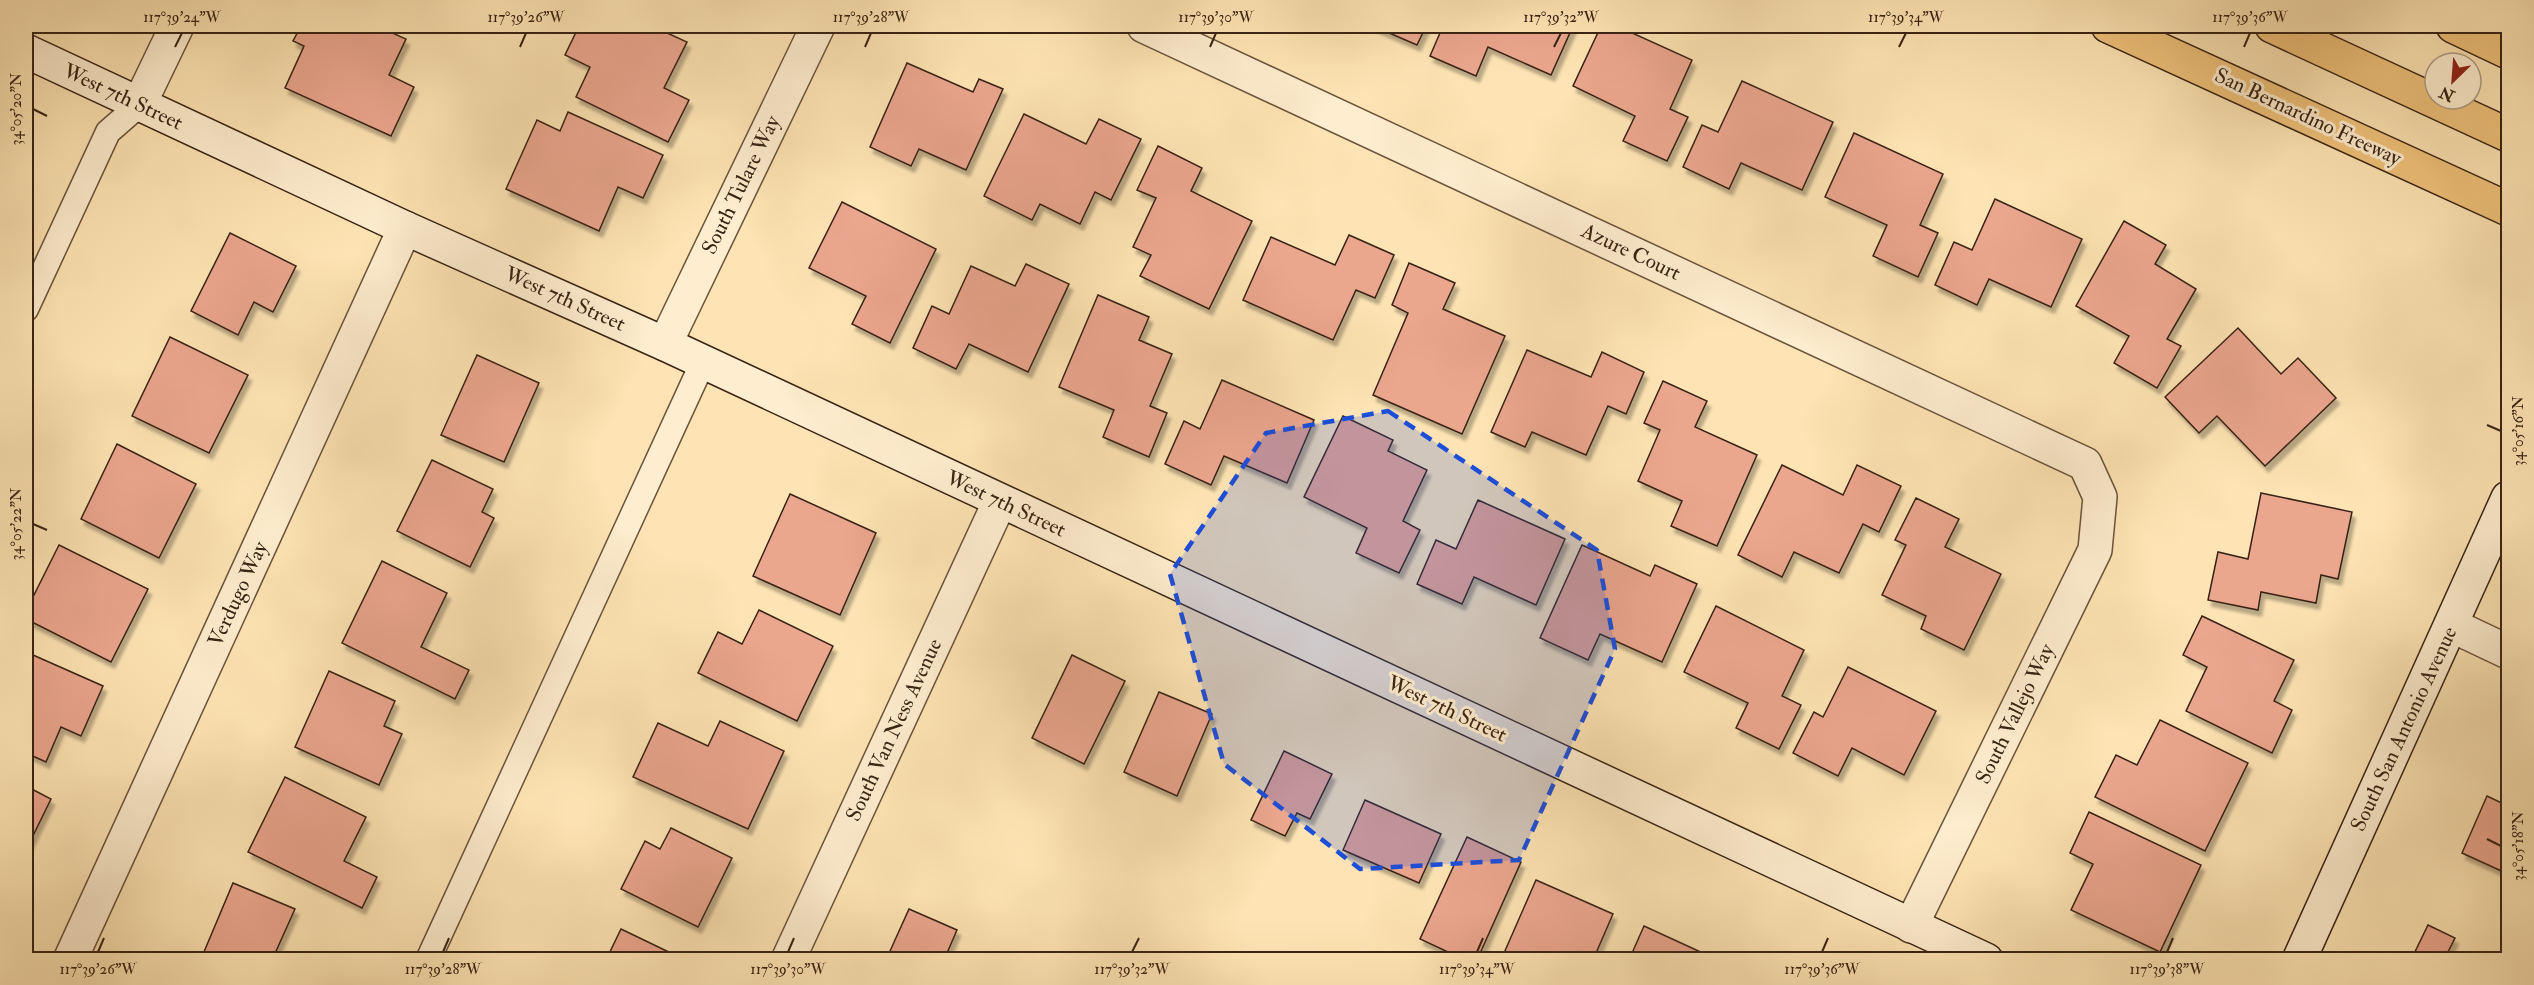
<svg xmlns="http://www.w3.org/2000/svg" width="2534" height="985" viewBox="0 0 2534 985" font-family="'IM FELL Double Pica',serif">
<defs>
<filter id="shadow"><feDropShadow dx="3.5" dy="6" stdDeviation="1.5" flood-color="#0004"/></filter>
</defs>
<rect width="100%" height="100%" fill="#fee4b4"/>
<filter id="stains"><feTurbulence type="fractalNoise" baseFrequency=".00333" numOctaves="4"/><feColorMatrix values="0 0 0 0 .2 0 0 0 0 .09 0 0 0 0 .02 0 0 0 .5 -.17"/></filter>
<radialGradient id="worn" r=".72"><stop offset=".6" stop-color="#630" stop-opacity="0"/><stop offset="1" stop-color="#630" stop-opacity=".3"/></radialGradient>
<g fill="#eba68e" stroke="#382313" stroke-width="1.5" filter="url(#shadow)">
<polygon points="301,26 377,26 406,39 389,75 414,87 391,136 285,88 304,46 293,41"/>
<polygon points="579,26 652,26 687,42 664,88 689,100 668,142 576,97 590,67 565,55"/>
<polygon points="1373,26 1426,26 1417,45"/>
<polygon points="1443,26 1573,26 1551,75 1488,47 1476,76 1430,56"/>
<polygon points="1601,26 1617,26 1692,60 1670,109 1688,117 1667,161 1623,141 1635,116 1573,86"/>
<polygon points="907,63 973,92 979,79 1003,89 966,170 919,149 911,166 870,147"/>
<polygon points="1742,81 1833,122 1802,190 1741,163 1729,189 1683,167 1702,125 1718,132"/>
<polygon points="568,112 663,155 643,198 618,187 599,231 506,189 537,120 560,131"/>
<polygon points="1024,114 1086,144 1099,119 1141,139 1111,200 1095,192 1080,224 1040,204 1032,220 984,196"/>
<polygon points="1854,133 1943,174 1920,225 1938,233 1918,277 1873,256 1887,225 1825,197"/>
<polygon points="1158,146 1202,168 1191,191 1252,221 1209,309 1140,276 1151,255 1133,247 1156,198 1137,190"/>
<polygon points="1995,199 2082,239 2051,307 1989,279 1977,305 1935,285 1954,242 1972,250"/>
<polygon points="842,202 936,249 890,343 852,324 866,296 809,268"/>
<polygon points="2124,221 2166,245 2155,264 2196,289 2167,339 2181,346 2157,388 2114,363 2129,336 2076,306"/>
<polygon points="230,233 296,266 273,312 254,302 238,335 191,311"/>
<polygon points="1349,235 1394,255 1375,298 1356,290 1333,340 1243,300 1271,237 1335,265"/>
<polygon points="1409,263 1455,283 1443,309 1505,336 1462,434 1373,395 1408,313 1392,305"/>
<polygon points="1026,264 1069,284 1028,372 969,344 956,369 913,348 932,306 949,314 971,266 1015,286"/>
<polygon points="1098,295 1149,317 1139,340 1172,354 1150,406 1167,413 1149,457 1103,437 1114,410 1059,387"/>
<polygon points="2238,328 2281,374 2298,358 2336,398 2265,466 2217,416 2199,433 2165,397"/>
<polygon points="170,337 248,375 209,453 132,416"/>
<polygon points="1527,350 1591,377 1602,352 1644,372 1626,414 1608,406 1586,455 1532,432 1525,447 1491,432"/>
<polygon points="477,355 539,383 504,462 441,435"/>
<polygon points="1222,380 1314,420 1287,483 1224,456 1211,485 1165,464 1184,421 1200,429"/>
<polygon points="1663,381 1707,401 1695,427 1757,455 1717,546 1671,526 1682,501 1638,481 1660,430 1644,423"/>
<polygon points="1343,416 1393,440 1388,451 1427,470 1403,521 1420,530 1399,573 1356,553 1367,528 1304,497"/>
<polygon points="117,444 196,484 159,558 81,519"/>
<polygon points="432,460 493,489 482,512 494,518 470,567 397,531"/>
<polygon points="1782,465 1843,495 1857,465 1901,486 1879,532 1863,524 1839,573 1794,552 1782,577 1738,555"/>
<polygon points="2261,493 2352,512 2338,579 2321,575 2316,603 2261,592 2258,610 2208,600 2218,552 2248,559"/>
<polygon points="790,494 876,533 840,615 753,576"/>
<polygon points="1916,498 1959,519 1945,547 2001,574 1964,650 1921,629 1926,616 1882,595 1906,545 1895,540"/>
<polygon points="1478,500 1565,539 1536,605 1474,577 1462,604 1417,584 1436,540 1456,549"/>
<polygon points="59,545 148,589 111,662 26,619 26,611"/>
<polygon points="1582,545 1650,576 1655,565 1697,584 1662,662 1600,634 1588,660 1540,638"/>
<polygon points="382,561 447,593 421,647 469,670 455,699 342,643"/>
<polygon points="1716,606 1804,650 1782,696 1801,705 1779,749 1736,728 1748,703 1684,672"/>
<polygon points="759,610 833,646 797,721 698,673 718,632 742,644"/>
<polygon points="2202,616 2294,660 2274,701 2292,710 2272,753 2186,711 2207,667 2183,655"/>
<polygon points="33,655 103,686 81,736 61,727 46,762 26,753 26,671"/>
<polygon points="1072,655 1125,681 1084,764 1032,738"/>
<polygon points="1848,667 1936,711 1904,775 1852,748 1838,776 1793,753 1814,712 1823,717"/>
<polygon points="329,671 395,701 384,726 402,734 379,785 295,747"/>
<polygon points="1159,692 1212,714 1177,796 1124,772"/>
<polygon points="2160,720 2248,763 2205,851 2095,797 2116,755 2137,765"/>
<polygon points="720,721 784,751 748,829 633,777 658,723 708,746"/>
<polygon points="1284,751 1332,774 1310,819 1297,813 1285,836 1251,820"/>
<polygon points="285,777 366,817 344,861 377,877 362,908 248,852"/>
<polygon points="26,786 51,799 26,850"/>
<polygon points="2487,796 2508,806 2508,874 2462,853"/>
<polygon points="1365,800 1441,834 1419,883 1343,850"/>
<polygon points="2089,812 2201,865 2160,952 2071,910 2093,864 2070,853"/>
<polygon points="671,828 732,858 698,927 621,889 645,841 660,849"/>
<polygon points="1467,837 1521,862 1477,960 1465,960 1420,939"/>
<polygon points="1536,880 1613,914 1593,960 1501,960"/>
<polygon points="233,883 295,909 273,958 277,960 201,959"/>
<polygon points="909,909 957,930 944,960 886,960"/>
<polygon points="2428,925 2455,938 2448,952 2465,960 2411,960"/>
<polygon points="1644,926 1718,960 1629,960"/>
<polygon points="621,929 677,956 676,960 606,960"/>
</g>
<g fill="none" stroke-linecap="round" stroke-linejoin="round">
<defs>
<g id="lane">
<polyline points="26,309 108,132 139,105"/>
<polyline points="428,960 703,362"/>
</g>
<g id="street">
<polyline points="1144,26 2085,464 2100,497 2095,550 1911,926"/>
<polyline points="139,105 177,26"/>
<polyline points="665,344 818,26"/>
<polyline points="2451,625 2508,652"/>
<polyline points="70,960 405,228"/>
<polyline points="788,960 1000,501"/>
</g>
<g id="secondary">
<polyline points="26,51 405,228 665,344 1986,960"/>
<polyline points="2299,960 2508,498"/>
</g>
<g id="highway">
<polyline points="2108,26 2508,209"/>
<polyline points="2272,26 2508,135"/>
<polyline points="2453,26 2508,52"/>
</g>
</defs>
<use href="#lane" stroke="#6a533b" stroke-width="27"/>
<use href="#street" stroke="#6a533b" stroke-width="36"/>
<use href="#secondary" stroke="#382313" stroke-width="36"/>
<use href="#highway" stroke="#382313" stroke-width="36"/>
<use href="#lane" stroke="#feedce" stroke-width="24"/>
<use href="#street" stroke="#feedce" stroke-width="33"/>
<use href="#secondary" stroke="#feedce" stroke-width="33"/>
<use href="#highway" stroke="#efc27a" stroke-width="33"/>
</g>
<path fill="#1d4ed8" fill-opacity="0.2" stroke="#1d4ed8" stroke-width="4.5" stroke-dasharray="12 8" stroke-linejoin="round" d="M1388 411 1597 550 1615 649 1519 860 1360 869 1224 764 1170 574 1266 433Z"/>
<path fill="none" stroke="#382313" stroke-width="2" d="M175 47 182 33M520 47 526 33M865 47 871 33M1210 47 1216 33M1554 47 1561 33M1899 47 1906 33M2244 47 2250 33M33 109 47 116M2487 425 2501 431M33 524 47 530M2487 839 2501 846M98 952 104 938M443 952 449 938M788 952 794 938M1132 952 1139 938M1477 952 1483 938M1822 952 1828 938M2167 952 2173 938"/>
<g text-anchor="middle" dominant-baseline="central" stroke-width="6" stroke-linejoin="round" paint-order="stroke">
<g font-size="21" fill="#382313" stroke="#feedce">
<text transform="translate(123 97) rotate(25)">West 7th Street</text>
<text transform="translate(2308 117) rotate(25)">San Bernardino Freeway</text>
<text transform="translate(741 185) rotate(-64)">South Tulare Way</text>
<text transform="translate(1631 252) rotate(25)">Azure Court</text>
<text transform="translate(565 299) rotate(24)">West 7th Street</text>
<text transform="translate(1006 504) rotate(25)">West 7th Street</text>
<text transform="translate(238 594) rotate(-65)">Verdugo Way</text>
<text transform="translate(1447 709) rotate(25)">West 7th Street</text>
<text transform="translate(2015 714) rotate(-64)">South Vallejo Way</text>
<text transform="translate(2404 729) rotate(-65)">South San Antonio Avenue</text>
<text transform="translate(894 730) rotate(-65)">South Van Ness Avenue</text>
</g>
</g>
<rect width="2534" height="985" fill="none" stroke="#fee4b4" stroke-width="66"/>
<g transform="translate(2453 81) rotate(205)"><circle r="28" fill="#feedce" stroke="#af9c83" stroke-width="1.5"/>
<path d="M0-4.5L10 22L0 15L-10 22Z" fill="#8f2418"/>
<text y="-9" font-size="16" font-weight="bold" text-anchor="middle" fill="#382313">N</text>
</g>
<rect x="33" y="33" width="2468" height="919" fill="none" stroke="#382313" stroke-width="2"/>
<g font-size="15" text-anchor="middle" fill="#382313">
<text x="182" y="22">117°39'24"W</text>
<text x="526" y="22">117°39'26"W</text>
<text x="871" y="22">117°39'28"W</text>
<text x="1216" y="22">117°39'30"W</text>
<text x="1561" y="22">117°39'32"W</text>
<text x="1906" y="22">117°39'34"W</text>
<text x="2250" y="22">117°39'36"W</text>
<text transform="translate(16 109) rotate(-90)" y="5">34°05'20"N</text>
<text transform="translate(2518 431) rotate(-90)" y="5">34°05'16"N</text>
<text transform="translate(16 524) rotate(-90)" y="5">34°05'22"N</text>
<text transform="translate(2518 846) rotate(-90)" y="5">34°05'18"N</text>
<text x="98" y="974">117°39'26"W</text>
<text x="443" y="974">117°39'28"W</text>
<text x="788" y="974">117°39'30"W</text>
<text x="1132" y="974">117°39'32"W</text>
<text x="1477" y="974">117°39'34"W</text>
<text x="1822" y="974">117°39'36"W</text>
<text x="2167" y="974">117°39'38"W</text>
</g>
<rect width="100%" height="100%" filter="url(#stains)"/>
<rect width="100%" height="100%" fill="url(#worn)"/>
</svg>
